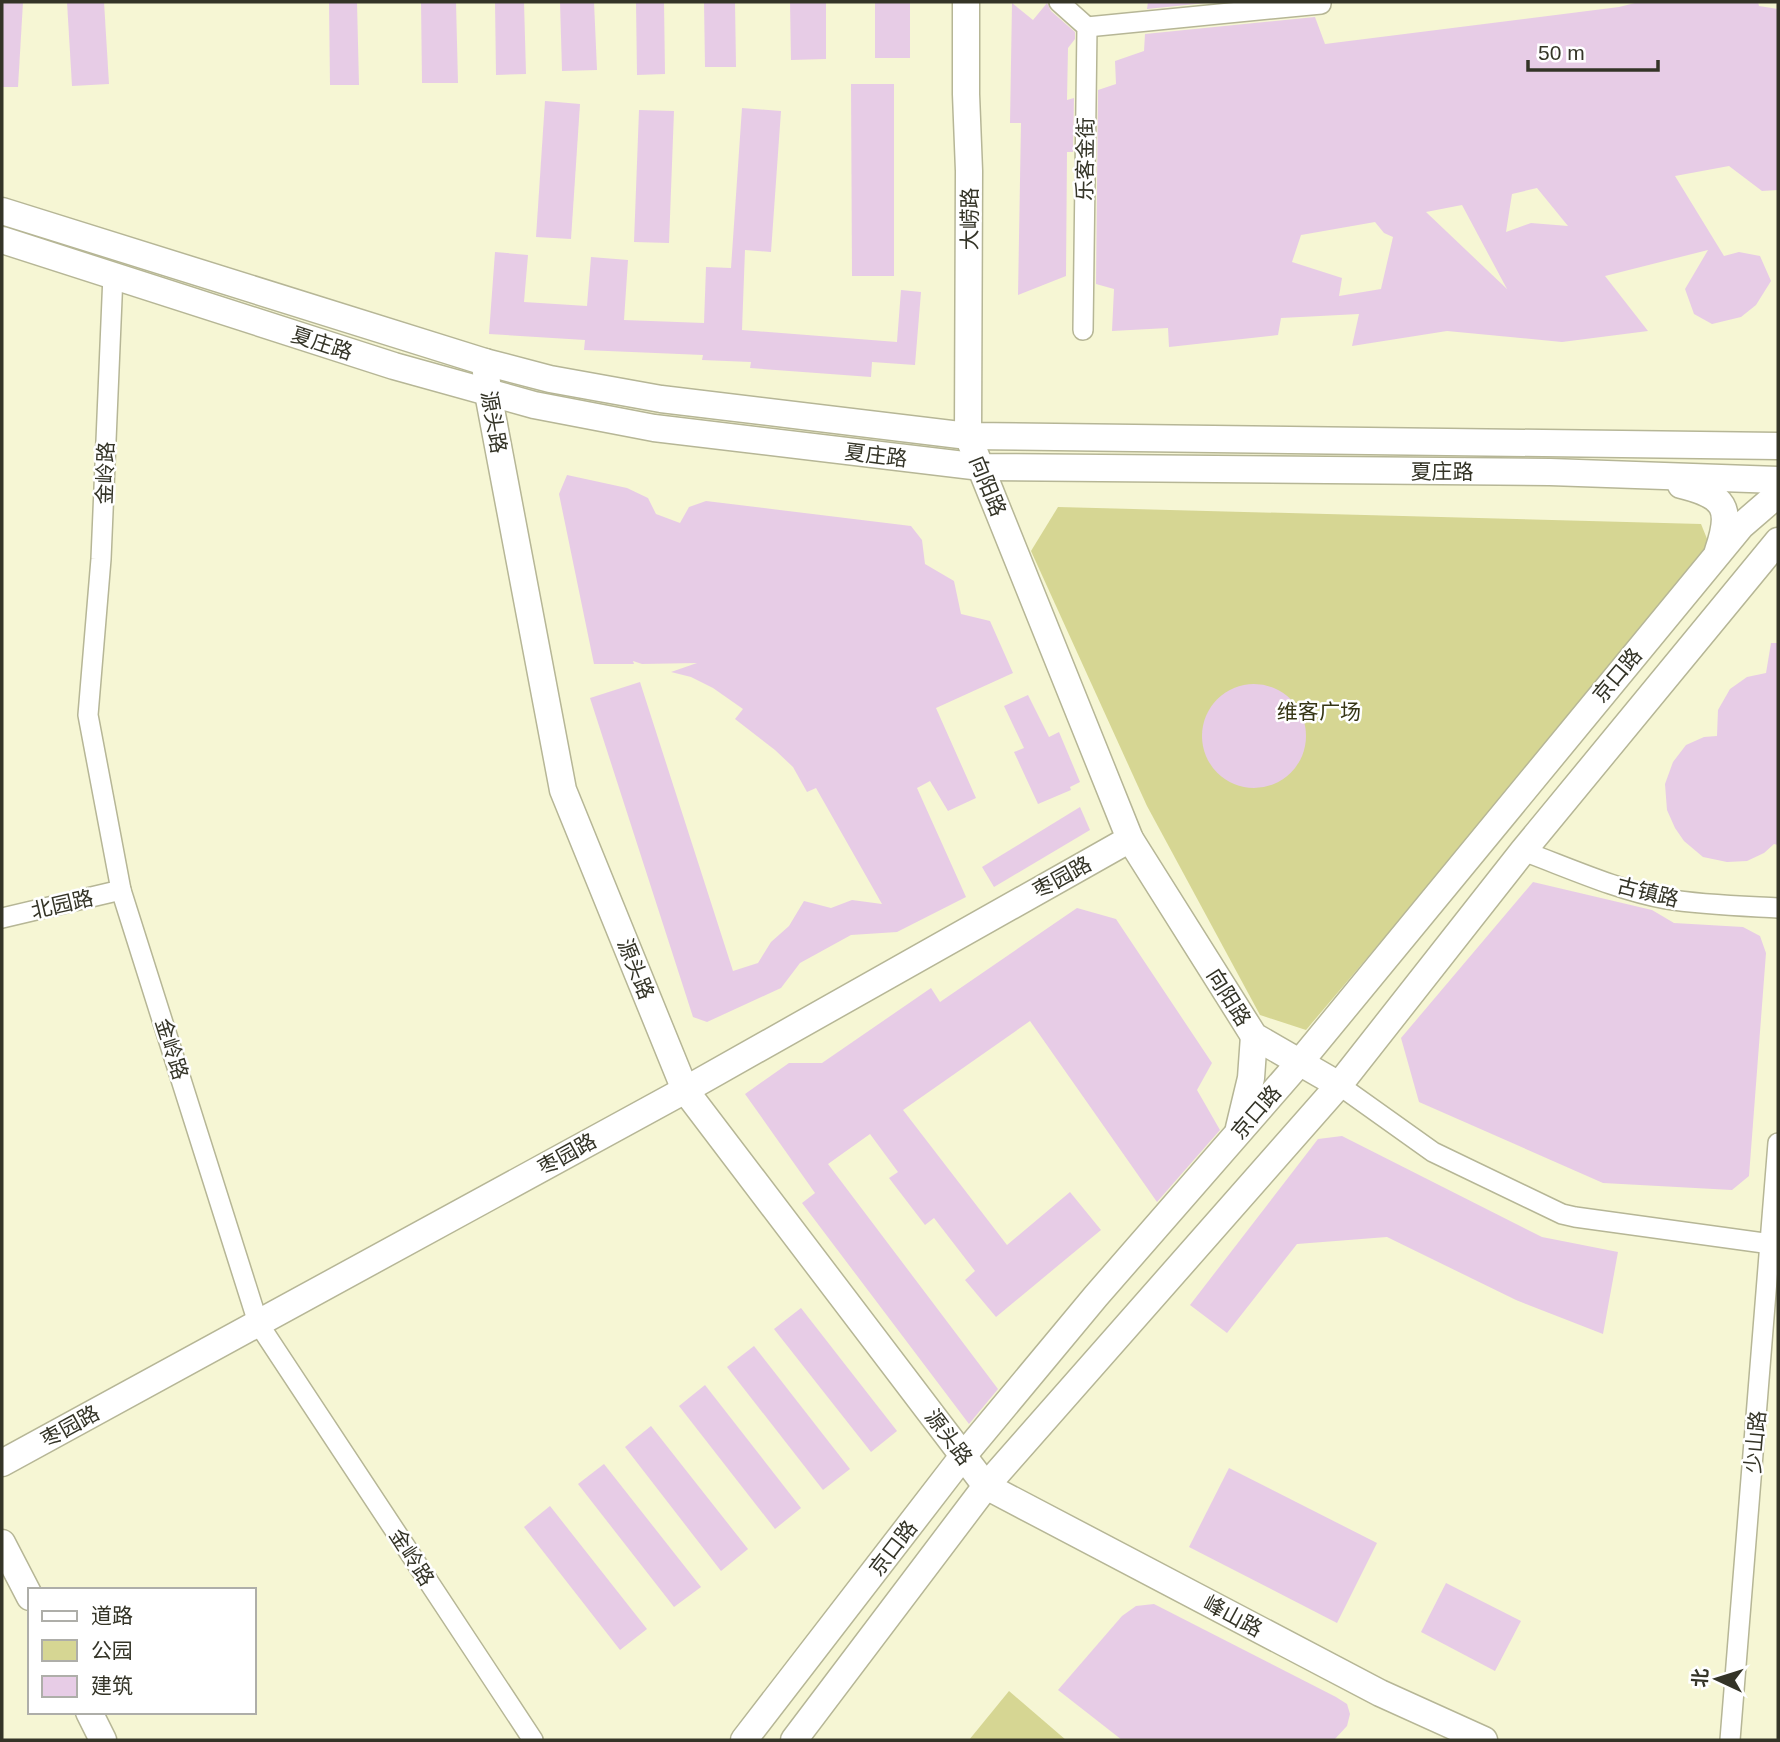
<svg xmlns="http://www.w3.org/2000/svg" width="1780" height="1742" viewBox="0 0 1780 1742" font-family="Arial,'Noto Sans SC',sans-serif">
<rect width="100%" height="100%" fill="#f6f6d4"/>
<g fill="#d6d693">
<polygon points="1058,507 1701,524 1712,551 1306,1030 1260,1015 1147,806 1031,551"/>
<polygon points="1009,1691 1066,1740 969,1740"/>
</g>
<g fill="#e7cce6" fill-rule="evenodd">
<polygon points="2,2 23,2 18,87 2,87"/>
<polygon points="67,2 104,2 109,84 72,86"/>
<polygon points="329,2 357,2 359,85 330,85"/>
<polygon points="421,2 456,2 458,83 422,83"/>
<polygon points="495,2 524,2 526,74 496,75"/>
<polygon points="560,2 594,2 597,70 562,71"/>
<polygon points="636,2 664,2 665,74 637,75"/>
<polygon points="704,2 735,2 736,67 705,67"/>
<polygon points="790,2 826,2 826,59 791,60"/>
<rect x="875" y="2" width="35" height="56"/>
<polygon points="1148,2 1215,2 1147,9"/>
<path d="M1639 2H1758L1759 6 1778 9V190L1762 191 1729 166 1675 176 1724 256 1739 252 1760 256 1771 281 1756 305 1741 317 1712 324 1694 314 1685 289 1708 250 1605 276 1648 331 1562 342 1447 331 1352 346 1359 314 1281 318 1278 335 1169 347 1168 328 1112 331 1114 289 1096 284 1098 90 1116 84 1115 61 1144 51 1145 34 1315 17 1325 44 1619 7ZM1537 188 1568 226 1531 223 1506 232 1512 194ZM1462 205 1507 289 1426 212ZM1375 222 1384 233 1393 237 1381 289 1339 296 1342 278 1292 262 1301 235Z"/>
<polygon points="1012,3 1033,20 1047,3 1051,11 1075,32 1075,39 1068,48 1067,100 1074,98 1073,152 1067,152 1066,276 1018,295 1021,123 1010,123"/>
<polygon points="851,84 894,84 894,276 852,276"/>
<polygon points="545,101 580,104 571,239 536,237"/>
<polygon points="742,108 781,111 771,252 745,250 742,330 897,342 901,290 921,292 915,365 872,362 871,377 750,368 751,362 702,360 703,355 584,350 585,340 489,334 495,252 528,255 524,302 587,306 591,257 628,260 624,320 704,323 706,267 731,268"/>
<polygon points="639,110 674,111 669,243 634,242"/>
<polygon points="567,475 627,488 648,498 656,514 680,523 689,507 706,501 911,526 922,540 925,564 954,581 961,614 990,621 1013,673 936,708 976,798 948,811 930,781 917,788 966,897 897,932 851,935 800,963 781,988 707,1022 693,1017 590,698 640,682 733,971 758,963 771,942 789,926 804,901 831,908 852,900 882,904 816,788 807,792 793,767 775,750 735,719 743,709 713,688 691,677 671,672 697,663 642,664 633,661 634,664 594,664 559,494"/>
<polygon points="1771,643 1778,643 1778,845 1774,844 1764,853 1747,861 1727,862 1703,857 1684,841 1675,828 1667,810 1665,784 1673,762 1686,745 1704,737 1717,736 1718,710 1730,689 1747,677 1766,673"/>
<circle cx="1254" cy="736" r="52"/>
<polygon points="1028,695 1049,737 1059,732 1080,782 1070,787 1071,790 1038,804 1014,752 1024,748 1004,706"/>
<polygon points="1080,807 1090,830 994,887 982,867"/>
<polygon points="1533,882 1652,910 1674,923 1743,927 1760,936 1766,953 1749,1176 1732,1190 1603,1183 1419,1102 1401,1038"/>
<polygon points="1077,908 1116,919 1212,1063 1197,1090 1220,1130 1157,1202 1030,1021 903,1110 1007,1245 1070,1192 1101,1230 996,1317 965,1280 975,1271 934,1218 925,1225 889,1178 898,1172 870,1134 828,1164 998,1389 969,1424 802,1203 815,1193 745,1094 789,1063 822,1063 931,988 940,1002"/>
<polygon points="1342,1136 1542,1237 1618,1252 1603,1334 1516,1300 1387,1237 1297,1244 1227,1333 1190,1305 1318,1139"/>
<polygon points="801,1308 897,1431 871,1452 774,1329"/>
<polygon points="754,1346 850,1469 823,1490 727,1367"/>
<polygon points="705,1385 801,1508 775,1529 679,1406"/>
<polygon points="651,1426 748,1549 721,1571 625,1447"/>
<polygon points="604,1464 701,1587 674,1607 578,1484"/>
<polygon points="1229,1468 1377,1543 1337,1623 1189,1547"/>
<polygon points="550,1506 647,1629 620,1650 524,1527"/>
<polygon points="1446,1583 1521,1621 1495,1671 1421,1632"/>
<polygon points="1154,1604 1336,1697 1347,1704 1350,1714 1347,1726 1334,1740 1122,1740 1058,1690 1122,1616 1136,1606"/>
</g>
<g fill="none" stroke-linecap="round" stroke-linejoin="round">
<defs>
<g id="street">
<polyline points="1059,2 1087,27 1083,330"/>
<polyline points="1087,27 1321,4"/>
<polyline points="113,275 101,559 88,715 121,890 258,1323 533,1740"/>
<path d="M1523 851C1569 868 1617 890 1666 899 1703 905 1741 906 1778 908"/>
<polyline points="2,918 121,890"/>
<polyline points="1339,1085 1433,1152 1562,1214 1575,1217 1771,1244 1778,1242"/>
<polyline points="1730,1740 1778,1143"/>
</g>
<g id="secondary">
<polyline points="966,2 966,94 969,171 968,436 1130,839 1254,1036 1339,1085"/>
<polyline points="2,211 485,362 550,379 661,399 968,436 1778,446"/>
<polyline points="2,240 394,366 534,405 654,428 981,467 1550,472 1778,480"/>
<polyline points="485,362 488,393 563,790 685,1090 986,1486 1380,1693 1484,1740"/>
<path d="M1681 485C1725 496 1733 507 1718 551"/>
<polyline points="1239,1128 1251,1078 1254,1036"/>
<polyline points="2,1463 685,1090 1130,839"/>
<polyline points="2,1543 30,1597"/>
<polyline points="89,1712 103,1740"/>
<polyline points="744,1740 963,1456 1096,1296 1300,1062 1741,526 1778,494"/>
<polyline points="794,1740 986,1486 1339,1085 1523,851 1778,541"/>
</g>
</defs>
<use href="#street" stroke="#b6b696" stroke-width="22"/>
<use href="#secondary" stroke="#b6b696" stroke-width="29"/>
<use href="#street" stroke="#fff" stroke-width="19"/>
<use href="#secondary" stroke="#fff" stroke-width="26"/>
</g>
<g text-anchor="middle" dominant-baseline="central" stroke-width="5" stroke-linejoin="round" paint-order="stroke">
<g font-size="21" fill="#343427" stroke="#fff">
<text transform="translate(1085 159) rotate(-89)">乐客金街</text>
<text transform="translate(969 219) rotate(-90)">大崂路</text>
<text transform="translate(322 343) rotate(18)">夏庄路</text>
<text transform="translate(494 422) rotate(80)">源头路</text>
<text transform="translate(876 455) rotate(7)">夏庄路</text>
<text x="1442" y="471">夏庄路</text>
<text transform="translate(105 473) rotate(-88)">金岭路</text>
<text transform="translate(988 486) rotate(68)">向阳路</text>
<text transform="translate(1617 675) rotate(-50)">京口路</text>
<text transform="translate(1062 877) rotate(-29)">枣园路</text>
<text transform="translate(1648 892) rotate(14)">古镇路</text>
<text transform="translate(62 904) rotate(-13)">北园路</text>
<text transform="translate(636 969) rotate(68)">源头路</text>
<text transform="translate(1229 997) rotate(58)">向阳路</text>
<text transform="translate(172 1049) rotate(72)">金岭路</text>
<text transform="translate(1256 1112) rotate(-49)">京口路</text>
<text transform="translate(567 1154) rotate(-29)">枣园路</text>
<text transform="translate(70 1426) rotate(-29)">枣园路</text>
<text transform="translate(949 1437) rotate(53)">源头路</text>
<text transform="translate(1755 1442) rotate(-85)">少山路</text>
<text transform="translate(893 1548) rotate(-52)">京口路</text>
<text transform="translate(412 1557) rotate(57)">金岭路</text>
<text transform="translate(1233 1616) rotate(28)">峰山路</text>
</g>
<g font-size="21" fill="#363515" stroke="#fff">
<text x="1319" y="711">维客广场</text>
</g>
</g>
<rect width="1780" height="1742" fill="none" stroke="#343427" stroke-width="7"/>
<rect x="28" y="1588" width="228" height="126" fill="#ffffff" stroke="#aeaea9" stroke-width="2"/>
<rect x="42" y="1611" width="35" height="10" fill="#ffffff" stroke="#aeaea9" stroke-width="2"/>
<text x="91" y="1623" font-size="21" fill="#343427">道路</text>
<rect x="42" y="1640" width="35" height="21" fill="#d6d693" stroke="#aeaea9" stroke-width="2"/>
<text x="91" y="1658" font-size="21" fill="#343427">公园</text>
<rect x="42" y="1676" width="35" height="21" fill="#e7cce6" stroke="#aeaea9" stroke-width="2"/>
<text x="91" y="1693" font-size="21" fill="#343427">建筑</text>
<g transform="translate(1717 1679) rotate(274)" stroke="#ffffff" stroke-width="5" paint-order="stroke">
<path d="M0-5L12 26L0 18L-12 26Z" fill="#343427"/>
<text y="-10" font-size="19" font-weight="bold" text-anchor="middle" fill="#343427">北</text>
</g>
<path d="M1528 60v10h130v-10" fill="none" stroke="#343427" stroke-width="3.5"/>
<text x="1538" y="60" font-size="21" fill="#343427" stroke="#ffffff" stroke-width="5" paint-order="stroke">50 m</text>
</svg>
